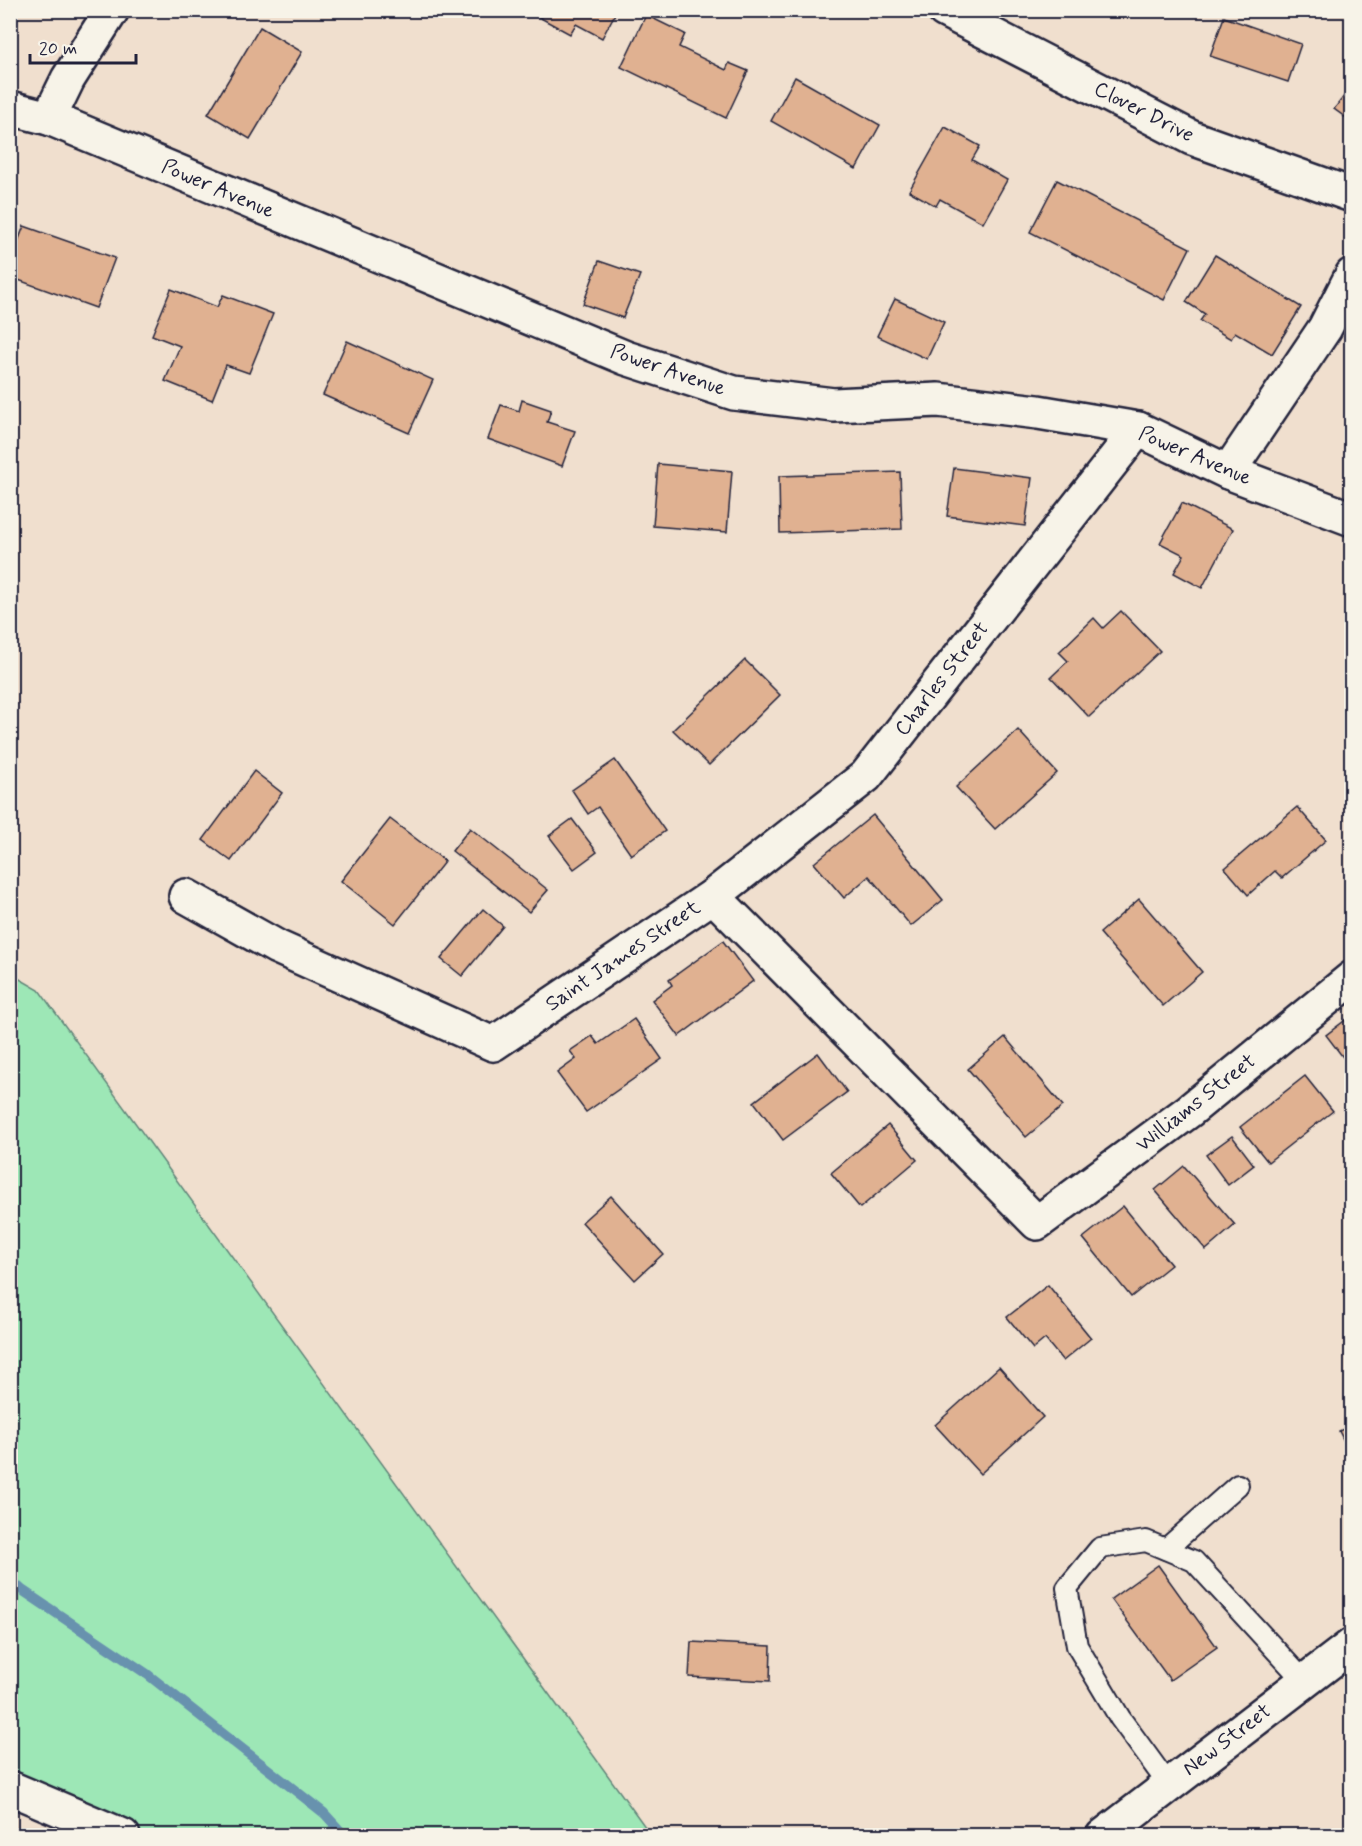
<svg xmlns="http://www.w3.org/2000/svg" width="1362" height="1846" viewBox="0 0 1362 1846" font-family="Mynerve,sans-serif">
<rect width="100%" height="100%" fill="#f0dfce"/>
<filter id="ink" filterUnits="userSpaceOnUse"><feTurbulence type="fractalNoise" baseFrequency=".0167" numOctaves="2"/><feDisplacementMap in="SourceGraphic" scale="12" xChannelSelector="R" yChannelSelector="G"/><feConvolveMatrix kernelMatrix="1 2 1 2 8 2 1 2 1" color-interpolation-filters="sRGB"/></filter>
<g filter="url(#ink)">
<polygon fill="#9de7b6" stroke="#608478" stroke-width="1.5" points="11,974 39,990 651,1835 102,1835 11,1794"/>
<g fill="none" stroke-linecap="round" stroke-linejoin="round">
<polyline stroke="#6892ae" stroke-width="10" points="10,1579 22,1590 147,1674 324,1813 345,1836"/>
</g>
<g fill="#e0b191" stroke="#22223b" stroke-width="1.5">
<polygon points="526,10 617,10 602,38 576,24 570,34"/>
<polygon points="646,15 685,34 679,47 726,70 729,63 748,71 726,118 621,67"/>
<polygon points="1224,17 1301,44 1288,82 1210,56"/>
<polygon points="260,27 302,52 250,139 208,114"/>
<polygon points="795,77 880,125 856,169 771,121"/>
<polygon points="1352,86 1352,122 1334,109"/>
<polygon points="945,127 980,146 972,160 1007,180 983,223 940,199 936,206 909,191"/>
<polygon points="1057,180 1190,248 1164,300 1030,232"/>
<polygon points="24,226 115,258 96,308 10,277 10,262"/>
<polygon points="1215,255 1301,307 1272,354 1235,332 1231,339 1200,321 1205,314 1186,302"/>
<polygon points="599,261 640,275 623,318 583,304"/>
<polygon points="171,289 217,307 223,295 273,314 249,373 226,365 212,400 165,381 180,346 152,335"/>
<polygon points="895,299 944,322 927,359 877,336"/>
<polygon points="347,341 433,380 409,433 323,395"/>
<polygon points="522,400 551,410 547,422 575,431 562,466 488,439 501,405 519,411"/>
<polygon points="658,464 732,471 727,532 653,526"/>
<polygon points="954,468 1032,478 1025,526 947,516"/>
<polygon points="900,472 902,529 780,533 779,476"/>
<polygon points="1182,503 1233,529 1202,588 1174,573 1184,555 1160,543"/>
<polygon points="1121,611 1160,651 1089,717 1051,677 1068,661 1059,652 1094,618 1103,628"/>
<polygon points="745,660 780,695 709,765 673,730"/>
<polygon points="1018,730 1057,773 995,829 956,787"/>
<polygon points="615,760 665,831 631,855 598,807 588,814 572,790"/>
<polygon points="254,771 282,793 231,861 203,840"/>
<polygon points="1297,807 1326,840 1282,878 1275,871 1248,895 1225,868"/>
<polygon points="873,815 943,900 911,926 869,876 844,898 814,863"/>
<polygon points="390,819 445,861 395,924 341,881"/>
<polygon points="572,819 597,852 574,869 549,836"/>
<polygon points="470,828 548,890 529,912 452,851"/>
<polygon points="1139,899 1202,972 1163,1006 1100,933"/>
<polygon points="483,909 503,926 462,976 441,959"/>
<polygon points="723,941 753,981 679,1036 652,1000 672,985 669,980"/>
<polygon points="1352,1015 1352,1069 1326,1035"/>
<polygon points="634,1019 662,1059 586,1112 557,1073 576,1059 570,1051 592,1036 598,1044"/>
<polygon points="1005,1037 1063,1106 1026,1137 968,1069"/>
<polygon points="818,1053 847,1092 783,1140 754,1102"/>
<polygon points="1305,1076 1333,1111 1268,1162 1240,1127"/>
<polygon points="888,1125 917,1160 860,1208 831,1173"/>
<polygon points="1232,1136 1254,1165 1228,1185 1206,1155"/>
<polygon points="1184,1166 1235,1225 1206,1250 1155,1190"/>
<polygon points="611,1196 663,1254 635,1280 582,1222"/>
<polygon points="1123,1206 1171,1265 1131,1297 1083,1238"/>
<polygon points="1048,1285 1091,1338 1063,1361 1045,1339 1033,1349 1007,1317"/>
<polygon points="999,1367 1043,1417 980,1474 935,1425"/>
<polygon points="1352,1425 1352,1457 1339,1431"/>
<polygon points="1158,1565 1217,1647 1170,1680 1111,1599"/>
<polygon points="691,1642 771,1646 770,1681 689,1677"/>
</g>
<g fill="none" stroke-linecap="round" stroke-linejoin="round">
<defs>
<g id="lane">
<polyline points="1166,1549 1238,1485"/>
<polyline points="1168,1784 1120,1718 1077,1646 1067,1588 1100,1548 1146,1541 1194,1561 1304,1681"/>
</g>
<g id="street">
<polyline points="944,10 1192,138 1352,195"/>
<polyline points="10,108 49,118 626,358 734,393 834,405 938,400 1038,412 1138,429 1228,472 1352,519"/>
<polyline points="49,118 68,79 112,10"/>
<polyline points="1228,472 1325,328 1352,275"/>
<polyline points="186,896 277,947 493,1044 713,896 866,776 1138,429"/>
<polyline points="713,896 1037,1223 1189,1111 1352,978"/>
<polyline points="10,1788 123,1836"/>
<polyline points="1103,1836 1352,1645"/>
</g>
</defs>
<use href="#lane" stroke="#22223b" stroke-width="24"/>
<use href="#street" stroke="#22223b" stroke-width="38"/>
<use href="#lane" stroke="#f7f3e8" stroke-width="20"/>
<use href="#street" stroke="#f7f3e8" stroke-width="33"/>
</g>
</g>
<g text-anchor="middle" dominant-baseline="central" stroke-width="4.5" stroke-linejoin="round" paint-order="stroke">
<g font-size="21" fill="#22223b" stroke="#f7f3e8">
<text transform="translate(1144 112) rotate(27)">Clover Drive</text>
<text transform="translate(218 189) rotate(23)">Power Avenue</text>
<text transform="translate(668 370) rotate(19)">Power Avenue</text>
<text transform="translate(1195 456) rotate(23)">Power Avenue</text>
<text transform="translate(942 679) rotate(-52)">Charles Street</text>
<text transform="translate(623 956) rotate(-34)">Saint James Street</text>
<text transform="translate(1196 1103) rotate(-38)">Williams Street</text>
<text transform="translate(1227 1740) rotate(-37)">New Street</text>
</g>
</g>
<rect width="1362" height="1846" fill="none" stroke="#f7f3e8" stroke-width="36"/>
<rect x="18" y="18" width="1326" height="1810" fill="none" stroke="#22223b" stroke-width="2" filter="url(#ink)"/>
<path d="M30 54v9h106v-9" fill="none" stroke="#22223b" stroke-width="3"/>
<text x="39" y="54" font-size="18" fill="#22223b" stroke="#f7f3e8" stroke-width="4.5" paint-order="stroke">20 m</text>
</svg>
